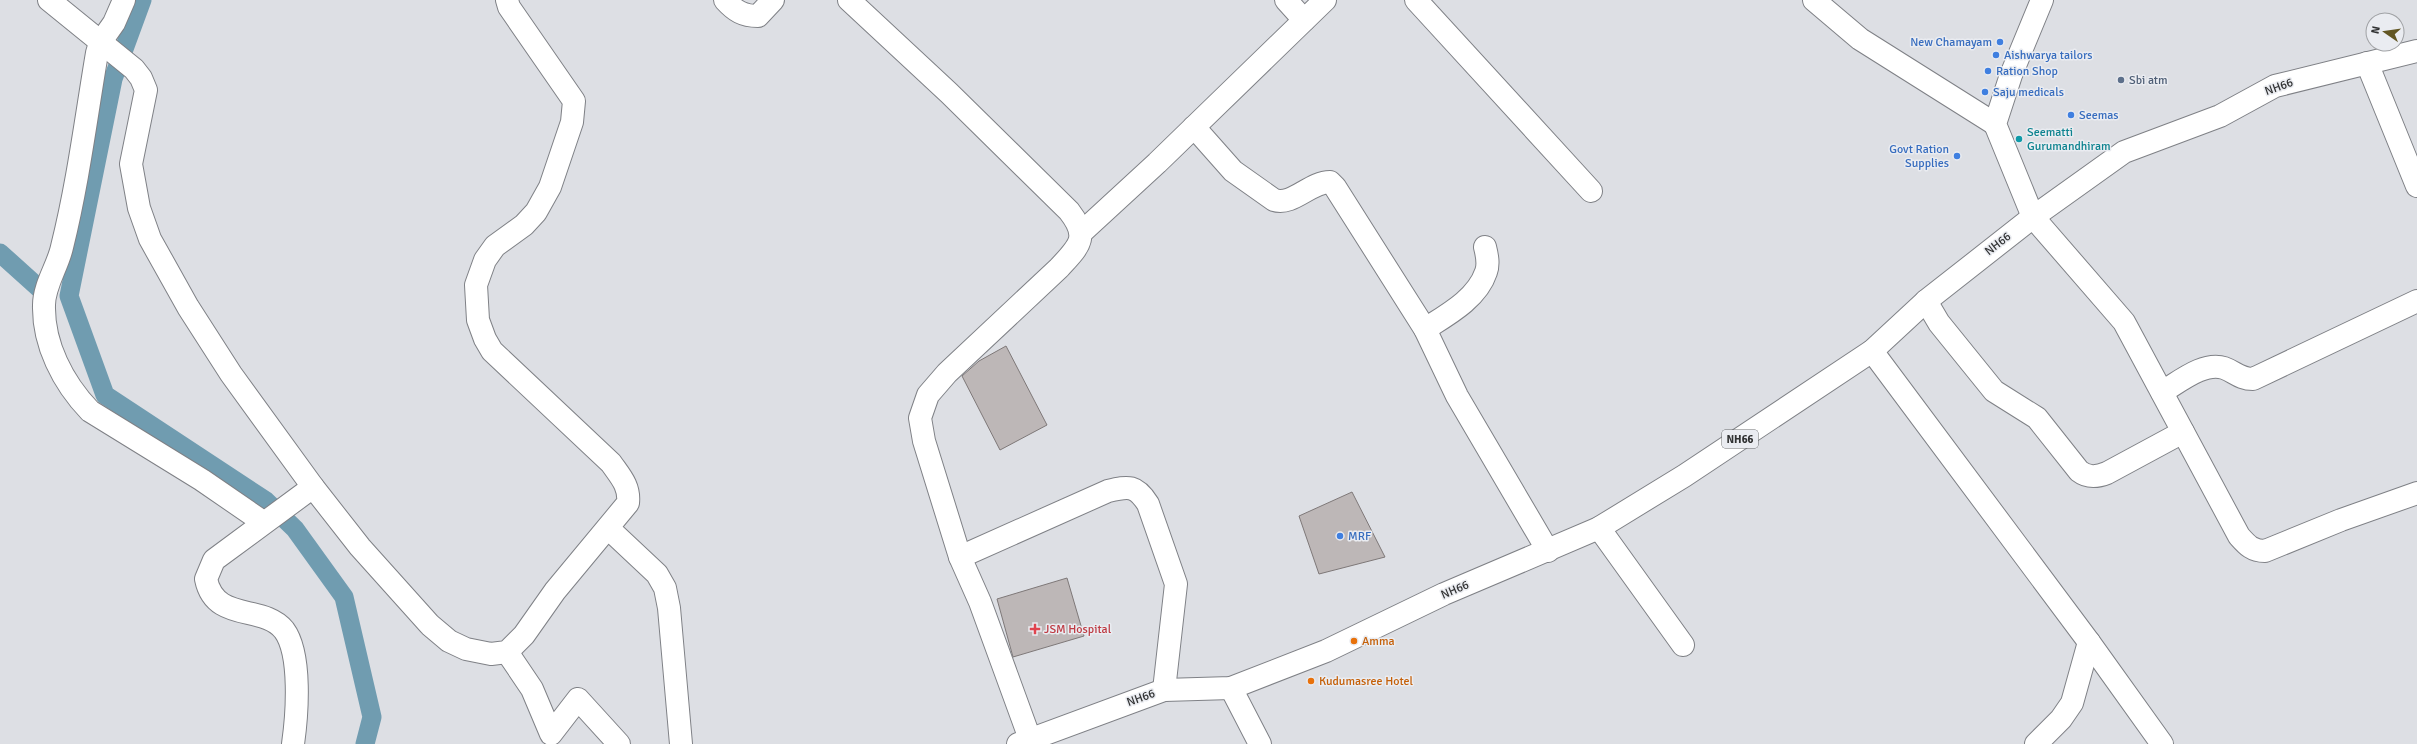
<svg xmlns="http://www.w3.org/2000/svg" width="2417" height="744" viewBox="0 0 2417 744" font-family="Signika,sans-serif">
<rect width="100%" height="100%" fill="#dddfe4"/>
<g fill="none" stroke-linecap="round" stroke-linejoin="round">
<g stroke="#709cb0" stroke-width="19">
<polyline points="142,0 113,79 69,296 105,395 266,501 295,529 344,597 372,717 365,744"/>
<polyline points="0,253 40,289"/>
</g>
</g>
<g fill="#bdb7b7" stroke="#7e7878">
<polygon points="1006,346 1047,425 1000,450 962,376 979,361"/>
<polygon points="1352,492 1385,557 1319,574 1299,516"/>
<polygon points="1067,578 1084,636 1013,657 997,599"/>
</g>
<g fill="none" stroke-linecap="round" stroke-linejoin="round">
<defs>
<g id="minor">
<path d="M49 0 134 69 141 78 146 90 131 164 139 208 150 239 188 307 231 374 313 487 360 547 430 625 449 641 466 649 491 654 507 652 524 635 555 591 628 503C630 486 620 476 611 463L492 351 485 339 478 320 476 285 485 260 495 246 524 225 536 212 550 187 572 122 574 101 509 7 507 0"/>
<path d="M124 0 114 23 100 43 97 53C86 118 78 183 62 247 58 266 44 285 44 305 43 344 63 383 90 411L202 480 263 522"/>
<path d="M725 0C735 11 743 16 758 16L773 0"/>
<path d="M849 0 949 93 1069 211C1090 238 1079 246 1059 268L947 373 928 395 920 418 924 441 960 557 980 602 1030 739"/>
<polyline points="1286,0 1304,20"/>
<polyline points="1416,0 1591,191"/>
<polyline points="1814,0 1860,39 1995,124"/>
<path d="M2042 0 2011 75 1995 124 2033 217 2124 322 2239 536C2247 545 2252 551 2265 551L2341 520 2417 493"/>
<polyline points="2367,63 2417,186"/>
<path d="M1194 127 1233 171 1274 200C1293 206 1310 182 1330 182L1335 187 1425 329 1457 396 1548 551"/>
<polyline points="1082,232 1157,163 1325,0"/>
<path d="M1926 301 1939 323 1994 391 2037 418 2079 471C2088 478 2097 477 2107 473L2183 432"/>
<path d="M1425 329C1447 315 1477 299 1486 272 1489 264 1487 255 1485 247"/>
<polyline points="1872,351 2089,642 2162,744"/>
<path d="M2162 392C2178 383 2204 361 2224 368 2235 372 2240 379 2253 379L2417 301"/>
<polyline points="608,528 657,574 665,588 669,608 681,744"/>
<polyline points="1599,528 1683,645"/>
<path d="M960 557 1108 491C1129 486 1136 485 1148 504L1176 584 1164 690"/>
<polyline points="507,652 532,689 551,734 578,699 619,744"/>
<polyline points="1231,688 1260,744"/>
<path d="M293 744C297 716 302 654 284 630 263 604 215 623 206 579L214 560 313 487"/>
<polyline points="2036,744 2061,719 2072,703 2089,642"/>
</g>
<polyline id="highway" points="1018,744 1164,690 1231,688 1326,651 1444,594 1599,528 1684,476 1872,351 1926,301 2033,217 2124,152 2220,116 2275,86 2417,51"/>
</defs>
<use href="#minor" stroke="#7f8186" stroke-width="24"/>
<use href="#highway" stroke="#7f8186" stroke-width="24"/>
<use href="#minor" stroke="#fff" stroke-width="22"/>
<use href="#highway" stroke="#fff" stroke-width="22"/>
</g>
<g fill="#3f7fe0" stroke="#eaecf1" stroke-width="1.5">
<circle cx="2000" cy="42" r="4"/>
<circle cx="1996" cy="55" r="4"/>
<circle cx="1988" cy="71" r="4"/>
<circle cx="1985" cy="92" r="4"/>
<circle cx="2071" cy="115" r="4"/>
<circle cx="1957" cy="156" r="4"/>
<circle cx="1340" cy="536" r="4"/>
</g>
<circle fill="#5c6f8a" stroke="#eaecf1" stroke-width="1.5" cx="2121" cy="80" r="4"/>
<circle fill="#0f9aa8" stroke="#eaecf1" stroke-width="1.5" cx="2019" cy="139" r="4"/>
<path fill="#e0444e" stroke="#eaecf1" stroke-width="1.5" d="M1033 623h4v4h4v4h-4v4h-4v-4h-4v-4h4z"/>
<g fill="#e8710a" stroke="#eaecf1" stroke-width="1.5">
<circle cx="1354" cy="641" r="4"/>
<circle cx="1311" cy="681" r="4"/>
</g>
<g text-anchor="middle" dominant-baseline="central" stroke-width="3" stroke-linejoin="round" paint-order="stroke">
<rect fill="#eaecf1" stroke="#686a6c" stroke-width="1" x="1722" y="430" width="36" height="18" rx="3"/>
<g font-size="11" font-weight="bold" fill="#313233">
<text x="1740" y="439">NH66</text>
</g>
<g font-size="12" fill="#366cbe" stroke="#eaecf1" text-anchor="start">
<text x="1992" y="42" text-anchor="end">New Chamayam</text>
<text x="2004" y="55">Aishwarya tailors</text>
<text x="1996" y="71">Ration Shop</text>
<text x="1993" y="92">Saju medicals</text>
<text x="2079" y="115">Seemas</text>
<text x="1949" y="149" text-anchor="end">Govt Ration<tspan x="1949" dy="14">Supplies</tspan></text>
<text x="1348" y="536">MRF</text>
</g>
<g font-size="12" fill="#4e5e75" stroke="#eaecf1" text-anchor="start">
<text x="2129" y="80">Sbi atm</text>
</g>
<g font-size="12" fill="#313233" stroke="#eaecf1">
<text transform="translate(2279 87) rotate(-20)">NH66</text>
<text transform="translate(1998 244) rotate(-38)">NH66</text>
<text transform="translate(1455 590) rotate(-23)">NH66</text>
<text transform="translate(1141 698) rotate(-20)">NH66</text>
</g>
<g font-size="12" fill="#0d838f" stroke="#eaecf1" text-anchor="start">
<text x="2027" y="132">Seematti<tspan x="2027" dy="14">Gurumandhiram</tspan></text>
</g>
<g font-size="12" fill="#be3a42" stroke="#eaecf1" text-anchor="start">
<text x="1044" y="629">JSM Hospital</text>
</g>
<g font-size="12" fill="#c56008" stroke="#eaecf1" text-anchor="start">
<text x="1362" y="641">Amma</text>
<text x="1319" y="681">Kudumasree Hotel</text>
</g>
</g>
<g transform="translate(2385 32) rotate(283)"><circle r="19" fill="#eaecf1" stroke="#a0a2a5"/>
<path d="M0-3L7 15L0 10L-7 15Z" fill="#625623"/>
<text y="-6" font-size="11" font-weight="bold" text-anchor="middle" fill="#313233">N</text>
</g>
</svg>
